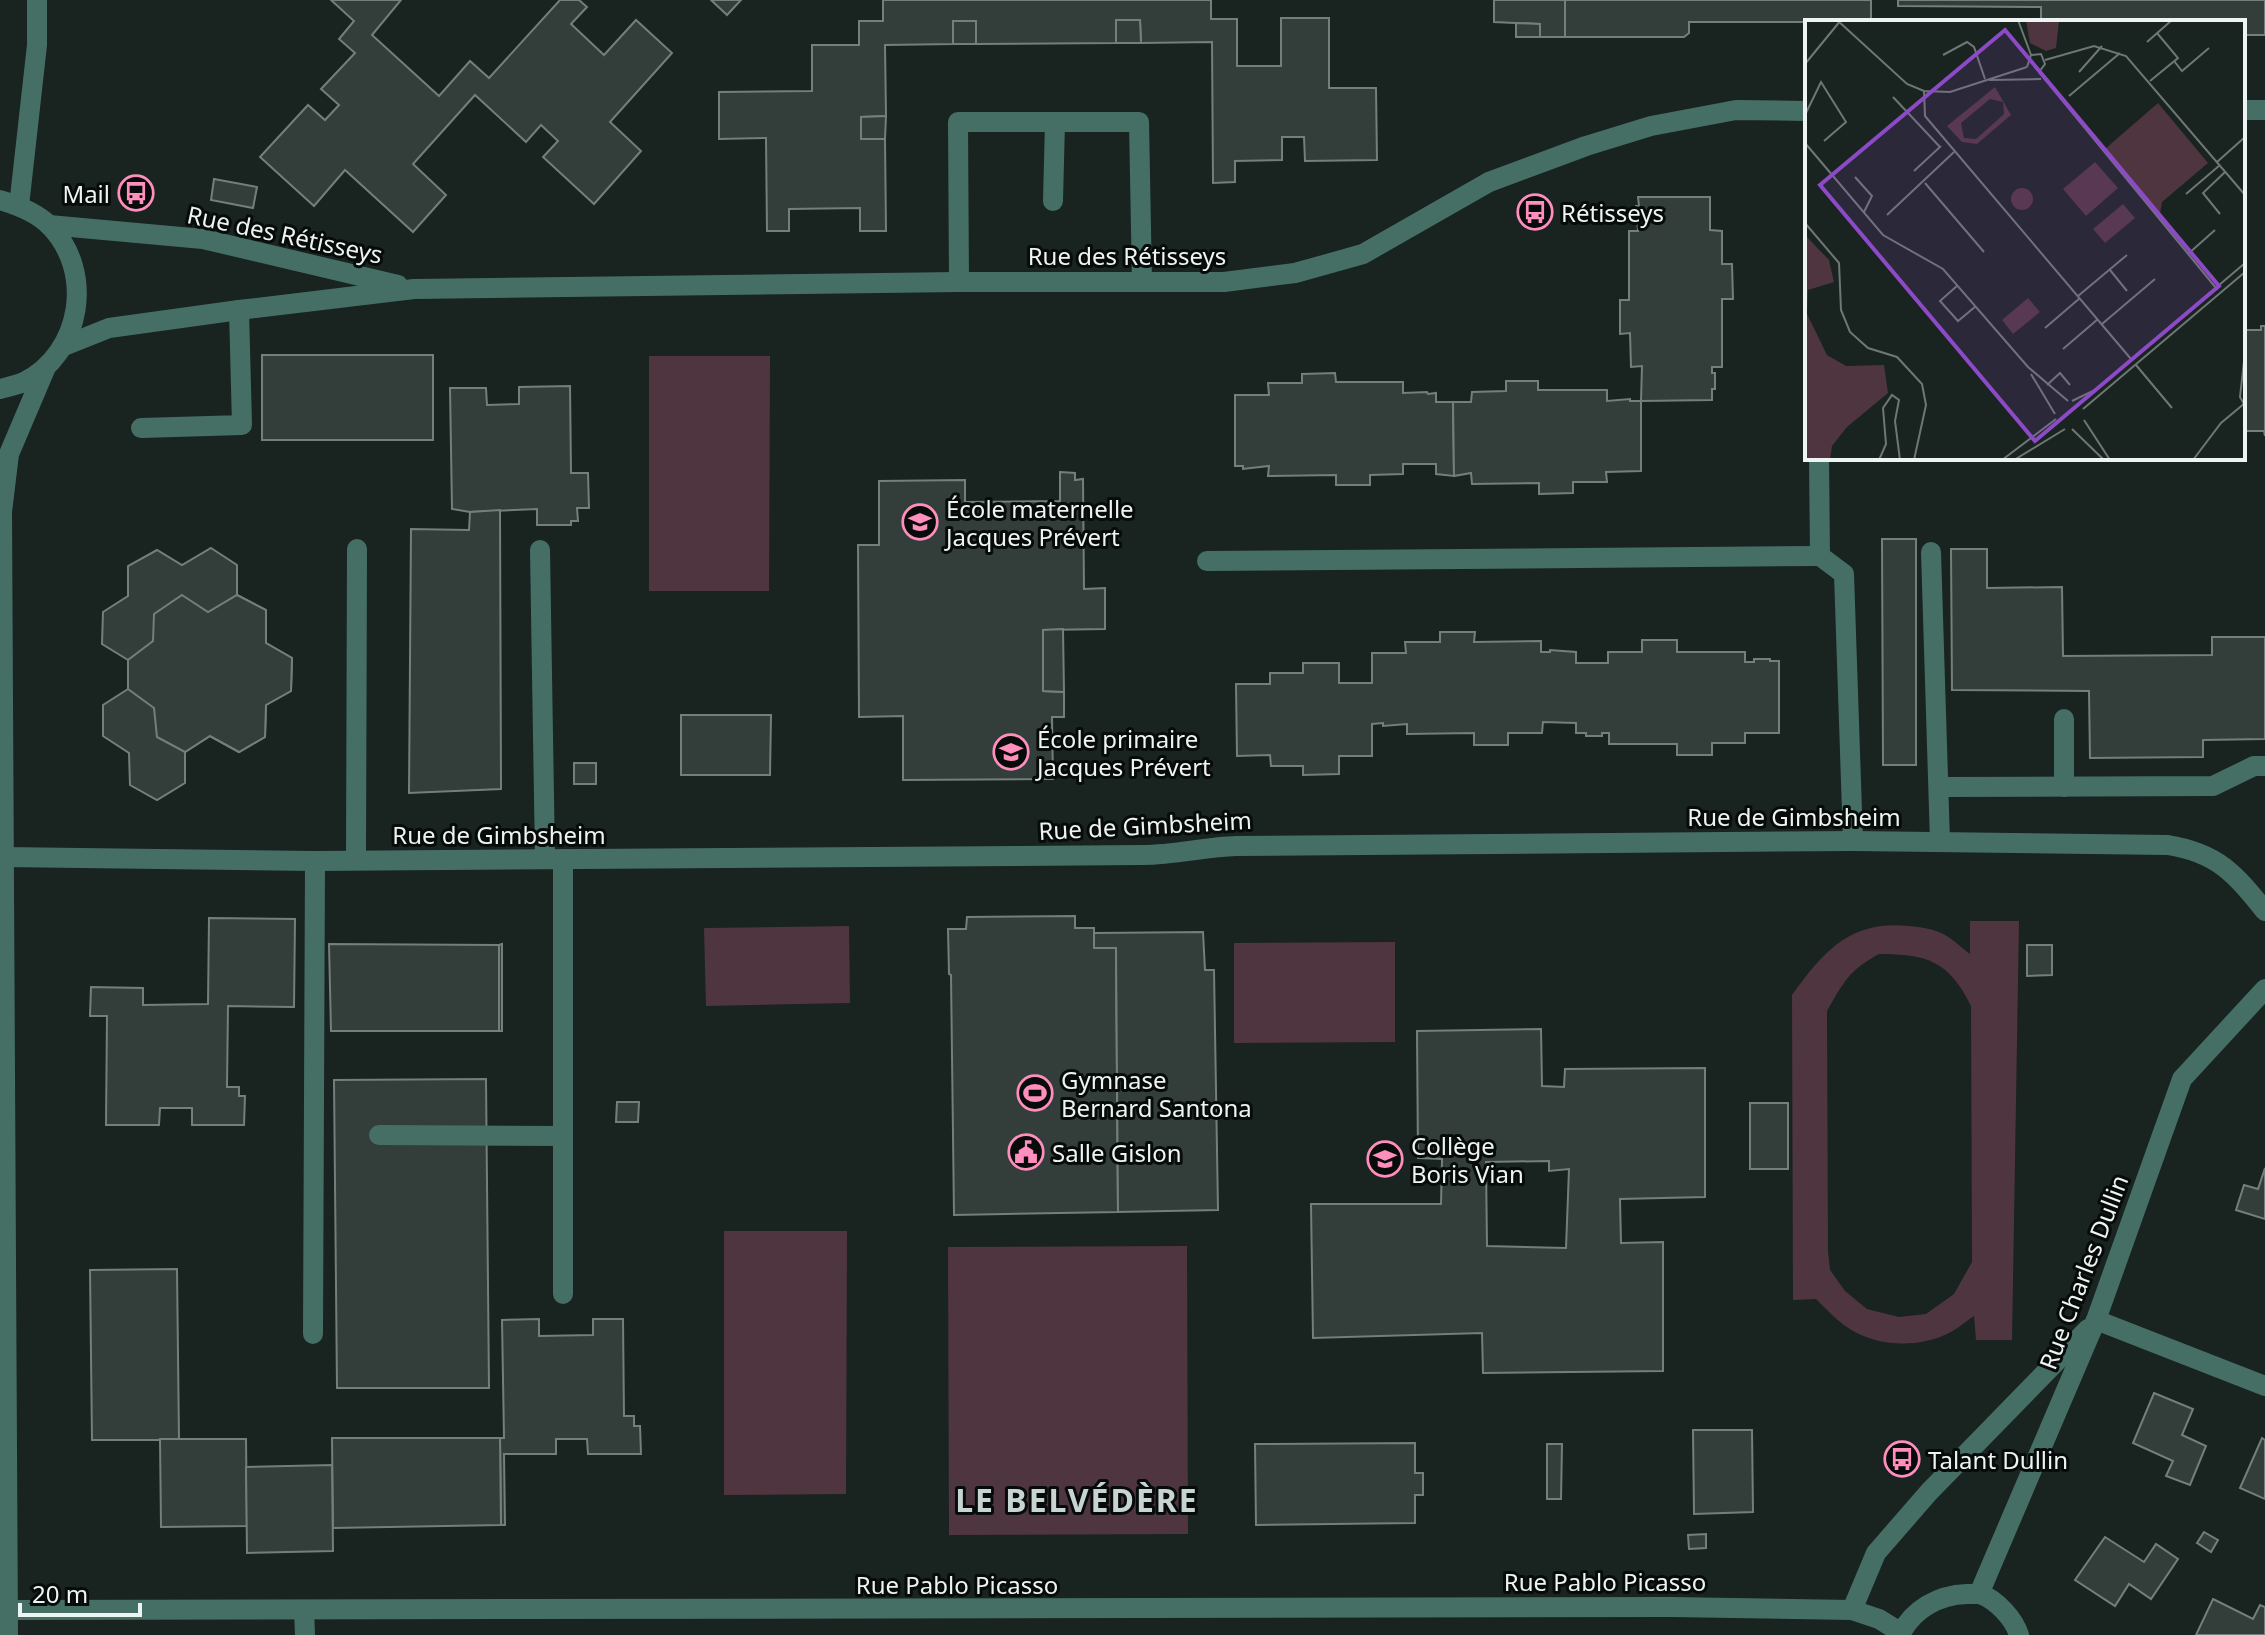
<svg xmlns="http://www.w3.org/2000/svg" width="2265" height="1635" viewBox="0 0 2265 1635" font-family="'Noto Sans',sans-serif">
<rect width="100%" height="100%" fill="#192320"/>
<g fill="#4f353f" fill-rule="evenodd">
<polygon points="649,356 770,356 769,591 649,591"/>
<path d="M1970 921H2019L2012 1340H1976L1974 1316C1965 1322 1956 1330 1947 1334 1919 1347 1883 1347 1855 1332 1840 1324 1828 1311 1816 1299L1793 1300 1792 995C1824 951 1850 920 1909 926 1921 927 1935 929 1945 935 1954 940 1962 948 1970 954ZM1879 954C1927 954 1949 961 1971 1006L1972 1262 1954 1294 1926 1314 1899 1317 1867 1309 1845 1291 1830 1270 1828 1251 1827 1011C1843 983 1849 970 1879 954Z"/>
<polygon points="849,926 850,1003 706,1006 704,928"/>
<polygon points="1395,942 1395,1042 1234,1043 1234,943"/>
<polygon points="724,1231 847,1231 846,1494 724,1495"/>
<polygon points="1187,1246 1188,1534 949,1535 948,1247"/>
</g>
<g fill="#333e3b" stroke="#737f7c" stroke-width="2" fill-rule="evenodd">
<polygon points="331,0 401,0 372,35 439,96 470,61 489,78 560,0 579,0 587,7 571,24 604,55 636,20 672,53 610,122 641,151 594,204 543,157 558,141 541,125 526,142 475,95 413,164 446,195 413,232 345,170 314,206 260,157 308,105 325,120 339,105 321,89 355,53 339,39 354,21"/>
<polygon points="711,0 741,0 727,15"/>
<polygon points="883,0 1211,0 1211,19 1237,19 1237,66 1281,66 1281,18 1329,18 1329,88 1376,88 1377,160 1305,161 1304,137 1282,137 1282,160 1235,161 1235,182 1213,183 1212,42 1141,43 1140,20 1116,20 1116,43 976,44 976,21 953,21 953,44 885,45 886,116 861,117 861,139 885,139 886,231 860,231 860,208 789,209 789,231 767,231 766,138 719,139 719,92 812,91 812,45 859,45 859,21 883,21"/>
<polygon points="1494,0 1565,0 1565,37 1540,37 1540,24 1494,22"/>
<polygon points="1565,0 1871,0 1871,22 1689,22 1689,33 1684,37 1565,37"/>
<polygon points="1898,0 2265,0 2265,35 2243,35 2243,22 2041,22 2041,7 1898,6"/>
<polygon points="1116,20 1140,20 1141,43 1116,43"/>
<rect x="953" y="21" width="23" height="23"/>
<polygon points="1516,23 1540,24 1540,37 1516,37"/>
<polygon points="886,116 885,139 861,139 861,117"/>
<polygon points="214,179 257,187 253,208 211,200"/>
<polygon points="1638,197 1710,197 1710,230 1722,231 1722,264 1732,264 1733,299 1722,299 1722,367 1712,367 1712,373 1715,373 1715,389 1712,389 1712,400 1641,401 1642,366 1631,367 1630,333 1620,334 1620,300 1629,300 1629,231 1638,231 1636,206 1639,206"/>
<polygon points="2261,326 2265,326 2265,436 2264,431 2243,431 2243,330 2261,330"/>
<rect x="262" y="355" width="171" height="85"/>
<polygon points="1335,373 1336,382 1403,382 1403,393 1427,392 1428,394 1436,393 1436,402 1453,402 1454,476 1436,474 1436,464 1403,464 1403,474 1370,475 1370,485 1336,485 1336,475 1268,476 1269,466 1243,469 1243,466 1235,466 1235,395 1269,395 1268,383 1302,383 1302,374"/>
<polygon points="1506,381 1538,381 1538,390 1607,390 1607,401 1630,399 1630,401 1641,401 1641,471 1606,472 1607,482 1573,482 1573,493 1539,494 1539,483 1472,484 1471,473 1454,476 1453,402 1471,402 1472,392 1506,391"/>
<polygon points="570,386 571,473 588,473 589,508 577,508 578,521 571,521 571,525 537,525 537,509 470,512 452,509 450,388 486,388 487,405 519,404 519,387"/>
<polygon points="1060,472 1075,473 1075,480 1083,479 1084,589 1105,588 1105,629 1043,630 1043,691 1064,692 1064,717 1052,717 1053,779 903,780 903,716 859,717 858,545 879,545 879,481 965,480 965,502 1060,501"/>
<polygon points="500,510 501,789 409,793 411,529 469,530 470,512"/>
<polygon points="1882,539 1916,539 1916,765 1883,765"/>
<polygon points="211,548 237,565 237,595 266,610 266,643 292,658 291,691 266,705 265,737 239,752 210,736 185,752 185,783 157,800 130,785 129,753 103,736 103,705 128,689 129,670 128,660 102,644 103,612 128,596 128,566 157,550 182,565"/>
<polygon points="1951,549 1987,549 1987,588 2062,587 2063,656 2212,655 2212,637 2265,637 2265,739 2203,740 2203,757 2090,758 2089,691 1952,690"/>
<polygon points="182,595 208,612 237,595 266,610 266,643 292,658 291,691 266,705 265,737 239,752 210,736 185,752 157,737 154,708 128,689 128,660 153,641 154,614"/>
<polygon points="1063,629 1064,692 1043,691 1043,630"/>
<polygon points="1440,632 1475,632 1474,642 1541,641 1541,652 1550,652 1550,650 1576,652 1576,663 1608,663 1608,652 1642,652 1642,640 1677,640 1677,652 1745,652 1745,662 1754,662 1754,659 1770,659 1770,661 1779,661 1779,733 1745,733 1745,743 1712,743 1712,755 1677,755 1677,744 1609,744 1609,733 1602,733 1602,736 1586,736 1586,733 1576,733 1576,723 1543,722 1542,733 1508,733 1508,745 1474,745 1474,733 1407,734 1407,724 1383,726 1383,723 1372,724 1372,756 1339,756 1339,774 1303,775 1303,766 1271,766 1270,755 1237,756 1236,684 1270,684 1270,673 1303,673 1303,663 1339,663 1339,683 1372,683 1372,653 1406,653 1405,642 1440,642"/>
<polygon points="681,715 771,715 770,775 681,775"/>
<rect x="574" y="763" width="22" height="21"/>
<polygon points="1075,916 1075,928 1094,928 1094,948 1116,948 1118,1212 954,1215 951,975 949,974 948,929 966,929 967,917"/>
<polygon points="209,918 295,919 294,1007 228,1006 227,1087 239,1087 239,1096 245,1096 244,1125 192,1125 192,1108 160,1108 159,1125 106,1125 107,1016 90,1016 91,987 143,988 143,1005 208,1004"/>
<polygon points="1203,932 1205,970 1214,970 1218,1210 1118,1212 1116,948 1094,948 1094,933"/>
<polygon points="329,944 499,945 499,1031 331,1031"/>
<polygon points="502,944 502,1031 499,1031 499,945"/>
<polygon points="2027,945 2052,945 2052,975 2027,976"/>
<path d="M1541 1029 1542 1086 1564 1087 1565 1069 1705 1068V1197L1620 1199 1621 1243 1663 1242V1371L1483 1373 1482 1333 1313 1338 1311 1204H1441L1442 1159 1418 1158 1417 1031ZM1549 1161V1171L1569 1169 1566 1248 1487 1246 1486 1162Z"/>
<polygon points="486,1079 489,1388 337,1388 334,1080"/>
<polygon points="617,1102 639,1102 638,1122 616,1122"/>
<rect x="1750" y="1103" width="38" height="66"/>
<polygon points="2265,1168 2265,1219 2236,1210 2244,1185 2258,1189"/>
<polygon points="177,1269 179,1440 92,1440 90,1270"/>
<polygon points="539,1319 539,1336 593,1335 593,1319 623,1319 624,1416 634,1416 634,1426 640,1426 641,1454 588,1454 587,1439 556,1439 556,1454 504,1454 505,1525 501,1525 500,1438 504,1438 502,1320"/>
<polygon points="2154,1393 2193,1409 2182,1435 2206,1446 2190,1485 2166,1476 2173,1461 2133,1443"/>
<polygon points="1693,1430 1752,1430 1753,1512 1694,1514"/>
<polygon points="332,1438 500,1438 501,1525 333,1528"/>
<polygon points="2262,1438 2265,1440 2265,1499 2240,1488"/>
<polygon points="160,1439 246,1439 247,1526 161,1527"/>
<polygon points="1415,1443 1415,1473 1423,1473 1423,1495 1415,1495 1415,1523 1256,1525 1255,1444"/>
<polygon points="1547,1444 1562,1444 1561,1499 1547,1499"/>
<polygon points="332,1465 333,1551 247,1553 246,1467"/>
<polygon points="2204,1532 2218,1540 2211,1552 2197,1543"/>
<polygon points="1706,1534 1706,1548 1689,1549 1688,1535"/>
<polygon points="2105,1537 2144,1562 2156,1544 2178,1559 2151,1599 2129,1584 2115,1606 2075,1580"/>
<polygon points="2213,1599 2253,1619 2260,1605 2265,1607 2265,1635 2196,1635"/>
</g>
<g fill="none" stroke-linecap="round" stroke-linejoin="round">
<g stroke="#456f65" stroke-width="20">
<polyline points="2243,110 2265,110"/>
<path d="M0 200C17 205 36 212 49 225 95 271 82 353 24 382 17 385 8 387 0 389"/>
<polyline points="1053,201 1055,122"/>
<polyline points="19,206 37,45 37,0"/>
<polyline points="49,225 203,239 398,285"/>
<polyline points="959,282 958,122 1139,122 1142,282"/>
<polyline points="64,346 109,328 239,310 414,289 959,282 1224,282 1295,273 1363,254 1489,182 1586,146 1651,126 1736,110 1807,111"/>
<polyline points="141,428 242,425 239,310"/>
<polyline points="1819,458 1820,556 1844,574 1853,841"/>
<polyline points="540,550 545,859"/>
<polyline points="1931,552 1940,842"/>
<polyline points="1207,561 1820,556"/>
<polyline points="2064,719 2064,787"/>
<polyline points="1940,787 2213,786 2254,766 2265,766"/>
<path d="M3 857 315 861 1143 855C1175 855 1205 847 1236 846L1853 841 2168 845C2218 853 2235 874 2265 911"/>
<polyline points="563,859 563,1294"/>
<polyline points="356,860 357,549"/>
<polyline points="379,1135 563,1136"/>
<polyline points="2096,1320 2265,1386"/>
<polyline points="313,1334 315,861"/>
<polyline points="1979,1594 2096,1320 2182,1079 2265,989"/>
<polyline points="8,1610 1671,1607 1852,1610 1879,1619 1900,1632"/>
<polyline points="304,1610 305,1635"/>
<polyline points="1852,1610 1876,1553 1929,1492 2088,1329"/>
<polyline points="8,1635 2,512 9,454 46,367"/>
<path d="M1900 1635C1913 1609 1938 1595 1967 1594 1969 1594 1978 1594 1980 1594 1997 1600 2014 1619 2019 1635"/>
</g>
</g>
<defs>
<symbol id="bus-ring" viewBox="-11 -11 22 22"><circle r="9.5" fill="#070b0a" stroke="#fe8ebb" stroke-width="1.5"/><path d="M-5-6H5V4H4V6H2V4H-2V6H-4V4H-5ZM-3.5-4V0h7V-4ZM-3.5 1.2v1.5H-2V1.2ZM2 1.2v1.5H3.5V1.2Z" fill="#fe8ebb"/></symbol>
<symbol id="school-ring" viewBox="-11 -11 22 22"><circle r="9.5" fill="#070b0a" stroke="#fe8ebb" stroke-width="1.5"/><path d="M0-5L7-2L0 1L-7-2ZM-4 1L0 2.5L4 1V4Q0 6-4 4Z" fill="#fe8ebb"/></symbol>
<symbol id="stadium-ring" viewBox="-11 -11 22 22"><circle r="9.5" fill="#070b0a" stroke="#fe8ebb" stroke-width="1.5"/><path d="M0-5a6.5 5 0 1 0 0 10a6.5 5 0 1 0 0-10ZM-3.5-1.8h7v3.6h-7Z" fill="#fe8ebb"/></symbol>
<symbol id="civic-ring" viewBox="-11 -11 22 22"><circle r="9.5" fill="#070b0a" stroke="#fe8ebb" stroke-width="1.5"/><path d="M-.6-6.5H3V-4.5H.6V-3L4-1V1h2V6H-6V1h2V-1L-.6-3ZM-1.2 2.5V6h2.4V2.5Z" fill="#fe8ebb"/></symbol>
</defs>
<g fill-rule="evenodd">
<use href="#bus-ring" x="116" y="173" width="40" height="40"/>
<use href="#bus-ring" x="1515" y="192" width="40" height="40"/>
<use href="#school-ring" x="900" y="502" width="40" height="40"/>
<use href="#school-ring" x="991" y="732" width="40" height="40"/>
<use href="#stadium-ring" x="1015" y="1073" width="40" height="40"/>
<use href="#civic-ring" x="1006" y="1132" width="40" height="40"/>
<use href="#school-ring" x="1365" y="1139" width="40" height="40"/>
<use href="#bus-ring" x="1882" y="1439" width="40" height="40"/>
</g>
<g text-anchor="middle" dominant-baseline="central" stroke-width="6" stroke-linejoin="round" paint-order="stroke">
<g font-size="24" fill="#edf4f2" stroke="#070b0a" text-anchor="start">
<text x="110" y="193" text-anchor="end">Mail</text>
<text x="1561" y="212">Rétisseys</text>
<text x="946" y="508">École maternelle<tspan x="946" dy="28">Jacques Prévert</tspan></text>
<text x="1037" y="738">École primaire<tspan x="1037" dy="28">Jacques Prévert</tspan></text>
<text x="1061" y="1079">Gymnase<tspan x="1061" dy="28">Bernard Santona</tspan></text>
<text x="1411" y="1145">Collège<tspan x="1411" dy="28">Boris Vian</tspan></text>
<text x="1052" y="1152">Salle Gislon</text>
<text x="1928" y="1459">Talant Dullin</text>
</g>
<g font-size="24" fill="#edf4f2" stroke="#070b0a">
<text transform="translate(285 234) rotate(12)">Rue des Rétisseys</text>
<text x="1127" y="255">Rue des Rétisseys</text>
<text x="1794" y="816">Rue de Gimbsheim</text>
<text transform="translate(1145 825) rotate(-3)">Rue de Gimbsheim</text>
<text x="499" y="834">Rue de Gimbsheim</text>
<text transform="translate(2083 1272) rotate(-69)">Rue Charles Dullin</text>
<text x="1605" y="1581">Rue Pablo Picasso</text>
<text x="957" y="1584">Rue Pablo Picasso</text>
</g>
<g font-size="32" font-weight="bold" letter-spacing="2" fill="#c8d4d1" stroke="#070b0a">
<text x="1077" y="1499">LE BELVÉDÈRE</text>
</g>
</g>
<g transform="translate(1805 20)">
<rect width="440" height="440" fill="#192320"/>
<path d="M221 1H254L251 28 241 31 225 23ZM190 67 206 95 172 124 157 122 142 106ZM185 79 198 82 199 94 171 119 159 118 156 103ZM353 83 403 143 357 182 355 194 300 129ZM290 142 313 168 281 196 258 169ZM206 179a11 11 0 1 1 22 0a11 11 0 1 1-22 0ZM318 184 330 198 300 223 288 209ZM0 215 24 240 29 262 3 270 2 294 22 335 41 346 79 345 83 373 42 407 27 426 25 440H0ZM223 278 235 292 208 314 197 300Z" fill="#4f353f" fill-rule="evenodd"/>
<path fill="none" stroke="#6e7774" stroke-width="2" d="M32 0 102 64 119 71 145 72 222 47M213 0 226 35M342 22 367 0M138 35 162 22 169 27 180 59M240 40 289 26 321 36 440 175M369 41 377 51 404 28M0 44 36 0M222 47 226 35 236 34 240 44 234 52M234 52 411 268M274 52 297 26M184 60 236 59M345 61 373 38 352 13M119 71 120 96 326 339M264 76 315 33M88 77 135 127M0 95 16 62 41 102 19 121M0 123 78 215 138 249 223 347 263 381M412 142 440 117M109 151 136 126M50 157 67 176 59 192M120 163 179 232M381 174 415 145M415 194 398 173 420 152M82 195 149 132M0 203 34 243 36 290 45 312 63 328 92 337 117 364 121 385 109 440M383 234 410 210M305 250 322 271M153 265 135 281 153 301 171 286M273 276 322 235M297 304 350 259M240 308 275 278M258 329 293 299M331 345 367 388M226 354 250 394M242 365 255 353 265 365M267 381 292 369 440 243M439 384 435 377 440 332M278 389 440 252M279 400 305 440M267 409 299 440M74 440 81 424 78 388 87 375 94 380 90 401 95 440M197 440 251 399M209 440 260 409M388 440 416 403 440 383"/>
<path fill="#8c4ac7" fill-opacity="0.15" stroke="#8c4ac7" stroke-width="4" d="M200 10 414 266 230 421 15 165Z"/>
<rect width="440" height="440" fill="none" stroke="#edf4f2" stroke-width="4"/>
</g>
<path d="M20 1603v12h120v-12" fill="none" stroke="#edf4f2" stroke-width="4"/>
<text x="32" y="1603" font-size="24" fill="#edf4f2" stroke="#070b0a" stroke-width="6" paint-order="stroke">20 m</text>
</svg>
